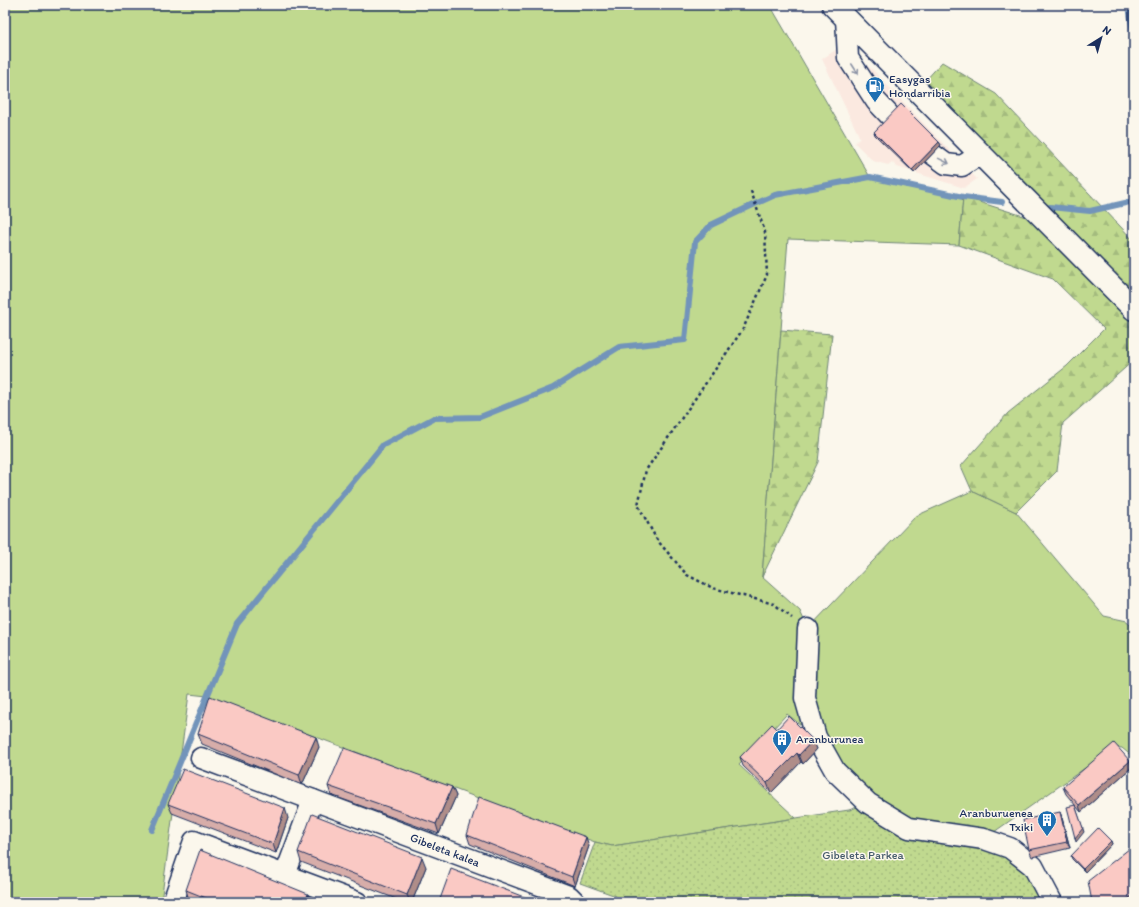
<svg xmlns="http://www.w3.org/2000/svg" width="1139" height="907" viewBox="0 0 1139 907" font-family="Itim,sans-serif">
<defs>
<pattern id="forest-firs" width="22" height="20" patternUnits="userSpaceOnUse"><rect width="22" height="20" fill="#c0d98f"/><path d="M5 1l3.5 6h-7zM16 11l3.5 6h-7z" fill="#a4bb7e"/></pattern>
<pattern id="park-dots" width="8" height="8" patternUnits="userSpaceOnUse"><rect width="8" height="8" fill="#c0d98f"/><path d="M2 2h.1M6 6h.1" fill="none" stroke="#a4bb7e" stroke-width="1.8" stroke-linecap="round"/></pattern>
</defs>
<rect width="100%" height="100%" fill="#fbf7ec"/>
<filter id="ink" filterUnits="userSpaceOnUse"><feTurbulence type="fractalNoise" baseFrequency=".025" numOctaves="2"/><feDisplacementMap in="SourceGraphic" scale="8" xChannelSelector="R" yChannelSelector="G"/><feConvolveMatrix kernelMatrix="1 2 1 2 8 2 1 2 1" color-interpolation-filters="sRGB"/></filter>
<g filter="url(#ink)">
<polygon fill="#fbe9e0" points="837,49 872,69 977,179 964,188 897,167 892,162 888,165 873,161 855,143 860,138 822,59"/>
<polygon fill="#c0d98f" stroke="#6e8476" points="5,5 770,5 870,177 963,197 959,245 788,239 762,577 800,611 808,629 916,516 972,491 1016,512 1104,616 1127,621 1134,630 1134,758 1122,748 1115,747 984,839 909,828 868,803 816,737 787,714 739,765 796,818 612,846 595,842 207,696 189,694 161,902 5,902"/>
<g fill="url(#forest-firs)" stroke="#6e8476">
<polygon points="942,62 996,94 1134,241 1134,360 1063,423 1057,471 1016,512 972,491 961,466 1008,413 1067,366 1104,329 1053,279 959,245 963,197 1049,224 917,90"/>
<polygon points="781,330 832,334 818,462 762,577"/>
</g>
<polygon fill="url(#park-dots)" stroke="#6e8476" points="868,803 909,828 1010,848 1052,902 616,902 616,896 580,883 595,842 612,846 849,810"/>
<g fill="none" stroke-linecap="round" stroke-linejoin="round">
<g stroke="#7294ba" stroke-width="6">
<polyline points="1129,5 1134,40"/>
<polyline points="1050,207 1090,211 1134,201"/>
<polyline points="152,830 237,624 383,445 434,418 480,417 553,388 619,347 685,340 695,242 711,225 755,204 775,195 870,177 963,197 1002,202"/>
</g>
<defs>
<g id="minor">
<polyline points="846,18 848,58 876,101 912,139 946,164 962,166 980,154"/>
<polyline points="808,629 805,698 816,737 835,771 868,803 909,828 984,839 1010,848 1033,866 1052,902"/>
<polyline points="201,758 569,896 575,902"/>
<polyline points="285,875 313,800"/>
<polyline points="173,902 194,841 357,902"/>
</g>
<polyline id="major" points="833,5 1134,309"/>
</defs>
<use href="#minor" stroke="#1b2f5e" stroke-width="23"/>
<use href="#major" stroke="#1b2f5e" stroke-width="25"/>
<g stroke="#1b2f5e" stroke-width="2.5" stroke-dasharray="3 3" stroke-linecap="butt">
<polyline points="751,191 765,232 767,275 743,329 646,470 638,505 657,540 687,575 713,588 774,604 792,618"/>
<polyline points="811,900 813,902"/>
</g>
<use href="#minor" stroke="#fbf7ec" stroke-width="20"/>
<use href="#major" stroke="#fbf7ec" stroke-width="22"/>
</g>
<g fill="#d7ada9" stroke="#1b2f5e">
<polygon points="874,132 939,142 941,145 914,173 875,135"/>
<polygon points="777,729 813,740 817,749 803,764 801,762 771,793 743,766 740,757"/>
<polygon points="198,734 319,747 302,785 202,744"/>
<polygon points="1130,761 1132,767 1081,812 1066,794 1063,787"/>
<polygon points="328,786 452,787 456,796 439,834 331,795"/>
<polygon points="168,804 288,818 276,853 172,813"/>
<polygon points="1060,812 1062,818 1070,848 1032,857 1029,850"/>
<polygon points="467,835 589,846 575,886 470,844"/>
<polygon points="1111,841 1112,844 1085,872 1072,859 1071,856"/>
<polygon points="298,852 426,867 412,902 404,902 301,862"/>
<polygon points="186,890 311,902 195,902 189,900"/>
</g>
<g fill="#af8d89" stroke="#1b2f5e">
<polygon points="939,142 941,145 914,173 912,170"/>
<polygon points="316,737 319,747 302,785 299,775"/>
<polygon points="813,740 817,749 803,764 799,755"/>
<polygon points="797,753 801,762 771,793 767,783"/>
<polygon points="1130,761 1132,767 1081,812 1079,805"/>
<polygon points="452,787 456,796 439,834 436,824"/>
<polygon points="1075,805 1084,832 1076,842 1075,838"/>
<polygon points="285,808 288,818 276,853 273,844"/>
<polygon points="1060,812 1062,818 1070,848 1067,842"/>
<polygon points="586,837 589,846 575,886 572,877"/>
<polygon points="1111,841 1112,844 1085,872 1083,869"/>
<polygon points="422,857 426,867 412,902 410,902 407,895"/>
<polygon points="308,894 311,902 305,902"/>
<polygon points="1134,894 1134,902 1124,902"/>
</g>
<g fill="#fac9c4" stroke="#1b2f5e">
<polygon points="901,104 939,142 912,170 874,132"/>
<polygon points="210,696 316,737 299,775 198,734"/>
<polygon points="789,716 813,740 799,755 797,753 767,783 740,757 772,724 777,729"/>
<polygon points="1114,743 1130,761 1079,805 1063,787"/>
<polygon points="344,748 452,787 436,824 328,786"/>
<polygon points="183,769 285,808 273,844 168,804"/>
<polygon points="479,797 586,837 572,877 467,835"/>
<polygon points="1075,805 1083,828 1075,838 1067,807"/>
<polygon points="1060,812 1067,842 1029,850 1023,820"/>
<polygon points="312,814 422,857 407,895 298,852"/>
<polygon points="1098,828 1111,841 1083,869 1071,856"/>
<polygon points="1134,845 1134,894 1124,902 1092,902 1088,881"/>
<polygon points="200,850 308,894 305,902 216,902 186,890"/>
<polygon points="451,869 537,902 439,902"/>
</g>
<defs><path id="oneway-shaft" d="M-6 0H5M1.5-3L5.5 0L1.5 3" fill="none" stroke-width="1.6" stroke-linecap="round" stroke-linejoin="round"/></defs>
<g stroke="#8b93a5">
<use href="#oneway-shaft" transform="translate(855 69) rotate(57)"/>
<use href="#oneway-shaft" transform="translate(944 161) rotate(26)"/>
</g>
</g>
<defs>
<symbol id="fuel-pin" viewBox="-11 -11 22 30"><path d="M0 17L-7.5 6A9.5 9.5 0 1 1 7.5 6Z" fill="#1f6fb2" stroke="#fbf7ec"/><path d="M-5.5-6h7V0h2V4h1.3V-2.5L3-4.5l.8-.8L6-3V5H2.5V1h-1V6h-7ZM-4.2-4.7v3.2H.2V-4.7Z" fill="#fff"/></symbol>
<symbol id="building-pin" viewBox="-11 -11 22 30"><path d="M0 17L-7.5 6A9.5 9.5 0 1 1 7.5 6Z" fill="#1f6fb2" stroke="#fbf7ec"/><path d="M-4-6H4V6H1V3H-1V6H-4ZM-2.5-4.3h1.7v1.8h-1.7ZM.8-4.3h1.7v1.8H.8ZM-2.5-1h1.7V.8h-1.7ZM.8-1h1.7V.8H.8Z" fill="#fff"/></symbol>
</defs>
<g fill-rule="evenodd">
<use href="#fuel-pin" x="864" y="75" width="22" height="30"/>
<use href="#building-pin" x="771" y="728" width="22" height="30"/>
<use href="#building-pin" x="1036" y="809" width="22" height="30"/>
</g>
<g text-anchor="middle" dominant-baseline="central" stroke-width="3" stroke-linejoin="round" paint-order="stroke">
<g font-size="12" fill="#1b2f5e" stroke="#fbf7ec" text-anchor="start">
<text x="889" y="79">Easygas<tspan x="889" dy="14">Hondarribia</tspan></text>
<text x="796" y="739">Aranburunea</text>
<text x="1033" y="813" text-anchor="end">Aranburuenea<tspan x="1033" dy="14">Txiki</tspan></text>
</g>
<g font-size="12" fill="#1b2f5e" stroke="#fbf7ec">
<text transform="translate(445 850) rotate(21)">Gibeleta kalea</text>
</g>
<g font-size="12" fill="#445a6a" stroke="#fbf7ec">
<text x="863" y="855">Gibeleta Parkea</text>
</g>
</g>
<rect width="1139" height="907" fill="none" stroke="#fbf7ec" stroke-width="20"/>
<rect x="10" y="10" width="1119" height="887" fill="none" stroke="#1b2f5e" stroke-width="1.5" filter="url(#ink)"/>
<g transform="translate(1101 38) rotate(37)" stroke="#fbf7ec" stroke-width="3" paint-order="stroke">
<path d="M0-3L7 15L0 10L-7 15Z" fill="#1b2f5e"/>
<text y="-6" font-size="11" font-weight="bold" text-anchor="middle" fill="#1b2f5e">N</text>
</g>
</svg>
